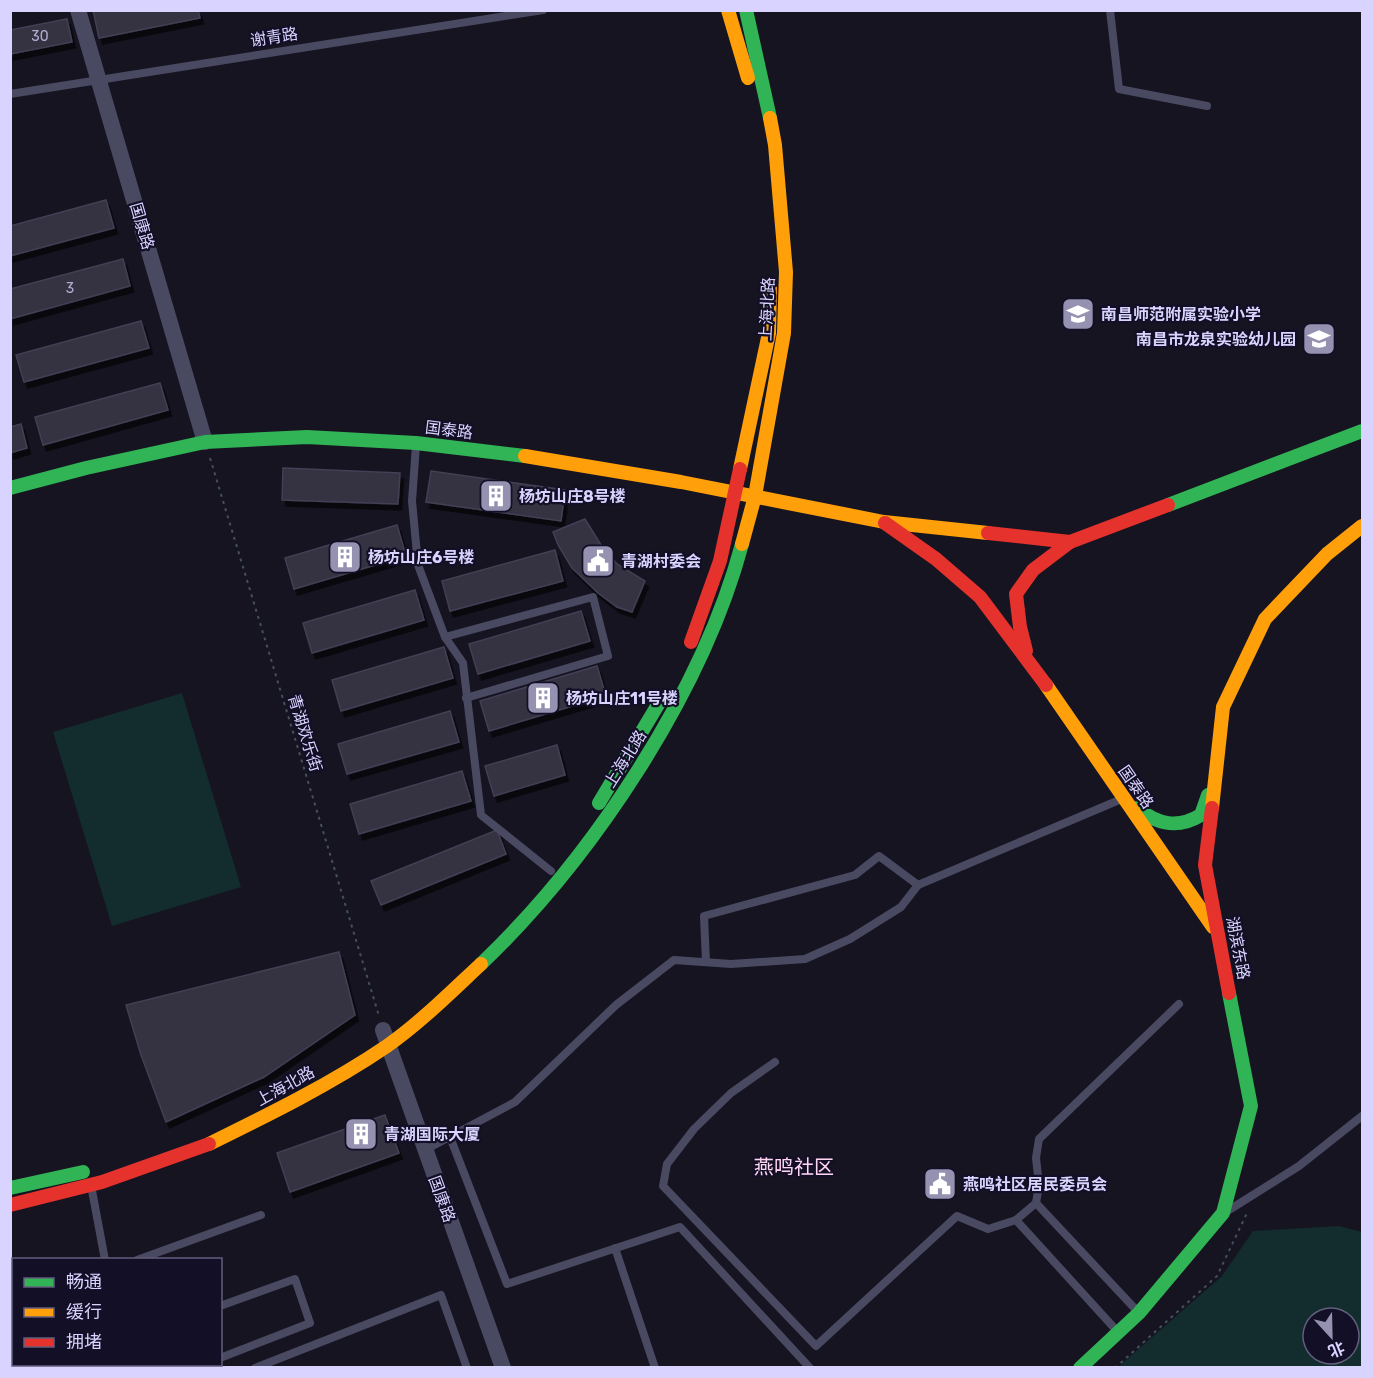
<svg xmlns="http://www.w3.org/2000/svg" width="1373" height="1378" viewBox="0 0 1373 1378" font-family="Rubik,'Noto Sans SC',sans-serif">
<defs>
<filter id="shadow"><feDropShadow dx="3.5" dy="6" stdDeviation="0" flood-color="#0009"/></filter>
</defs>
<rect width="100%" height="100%" fill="#161421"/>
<g fill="#132c2d" fill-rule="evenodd">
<polygon points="182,693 241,887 112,926 53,732"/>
<path d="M1339 1226 1362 1232V1367H1118L1222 1276 1253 1231ZM1313 1318H1349V1354H1313Z"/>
</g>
<g fill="#343243" stroke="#433f54" stroke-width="1.5" filter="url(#shadow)">
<polygon points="93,10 198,10 200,18 99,38"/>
<polygon points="67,19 72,42 10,54 10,30"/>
<polygon points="106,200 114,228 10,256 10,226"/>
<polygon points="123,259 130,286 10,319 10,289"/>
<polygon points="141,321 149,348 24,382 16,355"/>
<polygon points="160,383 168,410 43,445 35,417"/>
<polygon points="21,424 27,448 10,453 10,427"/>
<polygon points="283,468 400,473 398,504 282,500"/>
<polygon points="431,471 565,490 561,521 426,502"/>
<polygon points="585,519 601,545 617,564 645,581 632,612 617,607 598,593 572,568 558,545 553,532"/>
<polygon points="397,525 406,556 294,589 285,558"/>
<polygon points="555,550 563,581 450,611 442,581"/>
<polygon points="415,590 424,620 312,653 303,623"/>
<polygon points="581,611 590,641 478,674 469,644"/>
<polygon points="444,647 453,678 341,711 332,680"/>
<polygon points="597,666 606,696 489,731 480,701"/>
<polygon points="450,711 459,742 347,774 338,744"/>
<polygon points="557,745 565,775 494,796 485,766"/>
<polygon points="462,771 471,801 359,834 350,804"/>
<polygon points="497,830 506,854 381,905 371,881"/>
<polygon points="339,952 355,1015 264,1077 166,1122 141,1055 126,1005"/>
<polygon points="385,1115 399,1153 290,1192 277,1153"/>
</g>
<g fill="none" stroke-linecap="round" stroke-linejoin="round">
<g stroke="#44505f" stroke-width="2" stroke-dasharray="3 4.5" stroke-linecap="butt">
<polyline points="210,458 379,1016"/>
<polyline points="1115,1368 1217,1276 1247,1213"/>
</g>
<g stroke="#4a4962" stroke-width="8">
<polyline points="1110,10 1119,89 1207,106"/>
<polyline points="10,94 543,10"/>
<polyline points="416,445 412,501 418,565 445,637 463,663 481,815 551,871"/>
<polyline points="445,637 593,597 608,656 466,698"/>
<polyline points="706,962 704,916 855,875 879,856 918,885"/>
<polyline points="775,1062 731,1093 694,1129 667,1164 663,1186 816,1346 957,1216 988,1229 1016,1220 1117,1331"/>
<polyline points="450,1137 507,1284 680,1227 810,1368"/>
<polyline points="425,1150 515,1102 616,1005 674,960 731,964 805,959 850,939 901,907 918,885 1124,798"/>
<polyline points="91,1185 105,1260"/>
<polyline points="1229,1210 1299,1166 1362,1116"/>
<polyline points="1016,1220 1036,1203"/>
<polyline points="615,1248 655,1368"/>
<polyline points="137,1260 261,1215"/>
<polyline points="10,1292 14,1291"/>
<polyline points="220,1306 295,1279 310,1323 220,1358"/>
<polyline points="1139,1313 1036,1203 1039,1185 1036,1158 1039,1139 1179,1004"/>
<polyline points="140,1364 140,1368"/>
<polyline points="37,1368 47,1364"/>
<polyline points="196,1368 204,1364"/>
<polyline points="255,1368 441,1295 467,1368"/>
</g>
<g stroke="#4a4962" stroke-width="16">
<polyline points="78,10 205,442"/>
<polyline points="383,1030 503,1368"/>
</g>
<g stroke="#30b455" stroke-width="14">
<polyline points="746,10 770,118"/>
<polyline points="10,488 86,468 205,442 307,437 416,443 525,456"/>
<polyline points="1168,505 1362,431"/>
<polyline points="599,803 659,703"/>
<path d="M1137 808C1158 825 1178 829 1201 815L1208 795"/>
<path d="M481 964C592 858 702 693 742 544"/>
<polyline points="10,1188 83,1172"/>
<polyline points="1080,1368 1139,1313 1223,1213 1251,1106 1229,993"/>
</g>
<g stroke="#ff9f0a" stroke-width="14">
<polyline points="728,10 748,78"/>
<polyline points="525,456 681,482 884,522 988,533"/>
<polyline points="740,469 769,333 770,286"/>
<polyline points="742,544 755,496 784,333 786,272 775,145 770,118"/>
<polyline points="1046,685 1213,927"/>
<polyline points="1212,808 1223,707 1265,619 1327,554 1362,526"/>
<path d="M209 1144C270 1114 331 1084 387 1046 421 1022 451 992 481 964"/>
</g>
<g stroke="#e5322d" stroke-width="14">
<polyline points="885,523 936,559 980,597 1046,685"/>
<polyline points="988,533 1070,542 1168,505"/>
<polyline points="691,642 720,561 740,469"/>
<polyline points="1026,651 1020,627 1016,594 1033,570 1070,542"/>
<polyline points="1212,808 1205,865 1229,993"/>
<polyline points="10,1205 102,1182 209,1144"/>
</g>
</g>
<defs>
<symbol id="school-square" viewBox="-11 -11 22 22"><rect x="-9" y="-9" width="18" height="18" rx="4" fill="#9591b1" stroke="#130f26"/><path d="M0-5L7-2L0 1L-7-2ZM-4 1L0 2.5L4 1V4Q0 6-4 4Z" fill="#fff"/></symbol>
<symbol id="building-square" viewBox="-11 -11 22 22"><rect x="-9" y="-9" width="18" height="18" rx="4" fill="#9591b1" stroke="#130f26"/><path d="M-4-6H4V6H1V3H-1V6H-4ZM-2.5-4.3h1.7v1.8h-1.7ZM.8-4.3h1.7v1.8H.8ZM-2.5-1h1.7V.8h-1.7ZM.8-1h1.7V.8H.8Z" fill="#fff"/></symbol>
<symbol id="civic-square" viewBox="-11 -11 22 22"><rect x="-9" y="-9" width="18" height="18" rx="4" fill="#9591b1" stroke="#130f26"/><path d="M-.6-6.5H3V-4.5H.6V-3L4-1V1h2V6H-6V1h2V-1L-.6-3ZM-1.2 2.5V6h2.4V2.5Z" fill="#fff"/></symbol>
</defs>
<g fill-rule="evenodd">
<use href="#school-square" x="1059" y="295" width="38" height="38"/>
<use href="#school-square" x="1300" y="320" width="38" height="38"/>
<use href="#building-square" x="477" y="477" width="38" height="38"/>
<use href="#building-square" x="326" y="538" width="38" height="38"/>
<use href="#civic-square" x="579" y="542" width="38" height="38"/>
<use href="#building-square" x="524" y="679" width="38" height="38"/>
<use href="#building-square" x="342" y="1115" width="38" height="38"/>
<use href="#civic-square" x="921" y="1165" width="38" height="38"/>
</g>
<g text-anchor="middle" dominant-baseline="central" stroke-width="4.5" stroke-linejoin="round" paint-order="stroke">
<g font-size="14" fill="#b0acd0">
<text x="40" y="36">30</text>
<text x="70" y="288">3</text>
</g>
<g font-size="16" fill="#d9d4ff" stroke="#130f26">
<text transform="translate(274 37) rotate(-9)">谢青路</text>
<text transform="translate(142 226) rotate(74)">国康路</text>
<text transform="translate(767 309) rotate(-87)">上海北路</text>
<text transform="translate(449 430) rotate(7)">国泰路</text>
<text transform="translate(305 733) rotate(73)">青湖欢乐街</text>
<text transform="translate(625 759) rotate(-58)">上海北路</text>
<text transform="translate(1136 787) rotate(55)">国泰路</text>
<text transform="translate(1238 948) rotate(79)">湖滨东路</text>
<text transform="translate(285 1086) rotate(-29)">上海北路</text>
<text transform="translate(442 1199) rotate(70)">国康路</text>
</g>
<g font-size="16" font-weight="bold" fill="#d9d4ff" stroke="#130f26" text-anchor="start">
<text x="1101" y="314">南昌师范附属实验小学</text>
<text x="1296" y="339" text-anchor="end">南昌市龙泉实验幼儿园</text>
<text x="519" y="496">杨坊山庄8号楼</text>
<text x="368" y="557">杨坊山庄6号楼</text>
<text x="621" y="561">青湖村委会</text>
<text x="566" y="698">杨坊山庄11号楼</text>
<text x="384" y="1134">青湖国际大厦</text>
<text x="963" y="1184">燕鸣社区居民委员会</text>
</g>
<g font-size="20" fill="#ffd6f0" stroke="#130f26">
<text x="794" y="1167">燕鸣社区</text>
</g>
</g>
<rect width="1373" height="1378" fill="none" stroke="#d9d4ff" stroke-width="24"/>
<rect x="12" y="1258" width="210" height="108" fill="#130f26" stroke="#625e7d" stroke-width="1.5"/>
<rect x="24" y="1278" width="30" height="9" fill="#30b455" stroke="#625e7d" stroke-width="1.5"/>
<text x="66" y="1288" font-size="18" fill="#d9d4ff">畅通</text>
<rect x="24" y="1308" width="30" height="9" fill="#ff9f0a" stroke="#625e7d" stroke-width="1.5"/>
<text x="66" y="1318" font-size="18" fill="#d9d4ff">缓行</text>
<rect x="24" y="1338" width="30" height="9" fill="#e5322d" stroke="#625e7d" stroke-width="1.5"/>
<text x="66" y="1348" font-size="18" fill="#d9d4ff">拥堵</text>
<g transform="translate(1331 1336) rotate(158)"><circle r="28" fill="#130f26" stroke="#625e7d" stroke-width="1.5"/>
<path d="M0-4.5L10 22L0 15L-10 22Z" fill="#9591b1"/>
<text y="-9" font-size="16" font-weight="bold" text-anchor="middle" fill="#d9d4ff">北</text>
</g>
</svg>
